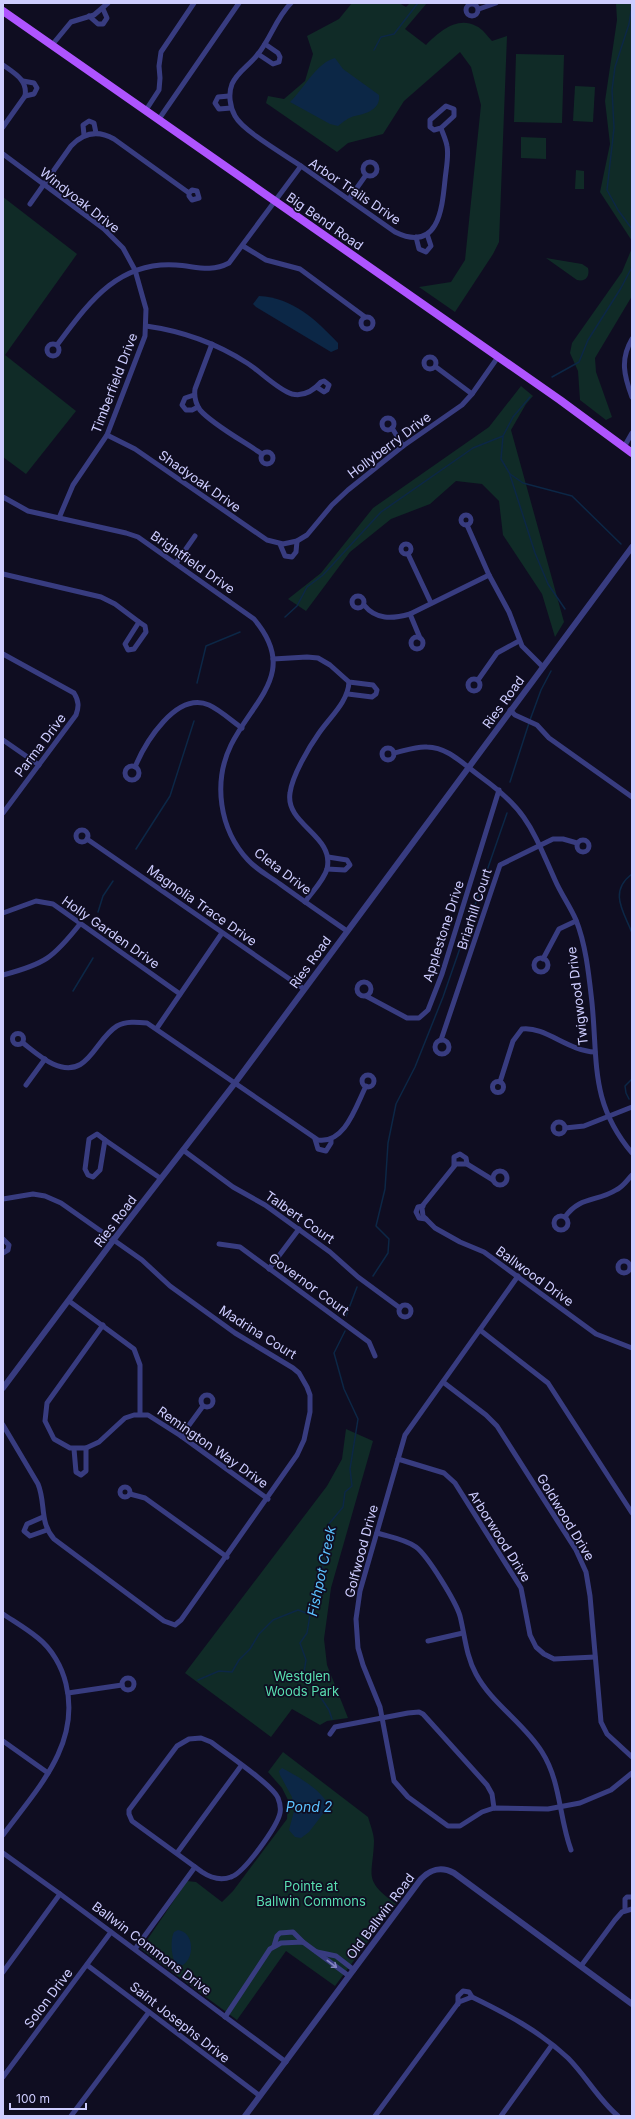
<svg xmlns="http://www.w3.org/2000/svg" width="635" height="2119" viewBox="0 0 635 2119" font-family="Inter,sans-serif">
<rect width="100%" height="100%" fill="#0f0d21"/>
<g fill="#102b27">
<path d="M352 3H399L406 7 410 3H427L405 29 426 45C439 32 457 16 476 26 482 28 488 37 492 41L507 36 499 242 493 254 455 312 419 287 451 282 465 260 481 105 471 67 460 52 404 101 383 134 348 143 337 152 266 103 268 96 284 99 305 81 313 54 307 36 339 19Z"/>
<polygon points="616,3 632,3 632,241 600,192 610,144 605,101 617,20"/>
<polygon points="516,54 564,55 562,123 514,122"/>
<polygon points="575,86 595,87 593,122 573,121"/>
<polygon points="521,137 546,138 546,159 521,158"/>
<polygon points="576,170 584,171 584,189 575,189"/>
<polygon points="3,197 77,254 5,355 76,411 26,474 3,457"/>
<polygon points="632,248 632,296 595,358 596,372 612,417 606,420 580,400 578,371 570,353 572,343 622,272"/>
<path d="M546 258 582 264 588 268C590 276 586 282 577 280Z"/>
<polygon points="521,386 533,396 526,404 511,430 564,622 555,637 542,594 503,535 499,501 482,484 456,481 430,504 391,519 350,552 306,611 288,599 321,573 373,508 489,427"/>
<polygon points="346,1429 373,1441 331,1588 324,1639 327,1665 348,1718 327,1721 320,1725 292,1709 271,1737 185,1673 327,1486 342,1459"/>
<path d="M283 1752 368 1817C370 1824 374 1834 374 1841 373 1877 362 1879 396 1904L335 1986 286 1951 237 2020 141 1949 187 1881 196 1882 222 1902 233 1891 287 1819 288 1800 282 1788 268 1772Z"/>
</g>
<g fill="#0c2746">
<path d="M335 58 343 69 379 95C381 109 366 114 355 116 349 117 343 122 338 126L330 124 290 102C304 89 316 63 335 58Z"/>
<path d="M259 296C293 298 315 319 338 343V349L331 352 256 307 253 304Z"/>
<path d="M282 1768C297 1776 321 1789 329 1806L309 1832 301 1838 295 1837 289 1830 294 1811 292 1797 280 1775 279 1771Z"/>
<path d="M178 1930C194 1932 195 1957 183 1965H177C171 1960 170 1939 174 1932Z"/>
</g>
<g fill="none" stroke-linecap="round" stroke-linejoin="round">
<g stroke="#0c2746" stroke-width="1.5">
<polyline points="632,5 629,24 615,67 612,90 614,128 607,190 618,210 632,229"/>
<polyline points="374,50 381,37 394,34 418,3"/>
<polyline points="552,377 579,362 588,340 621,288 632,267"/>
<polyline points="530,397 513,417 503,436 501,459 510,474 523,483 572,496 621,544"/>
<polyline points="510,475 535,553 548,584 565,609"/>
<polyline points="285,617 297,606 307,587 323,575 381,512 473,448 503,436"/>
<polyline points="197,683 206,646 240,632"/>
<polyline points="530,720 541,690 551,671"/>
<polyline points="510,782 529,723"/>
<polyline points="136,849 170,796 194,721"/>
<path d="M632 874C608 892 624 912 632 933"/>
<polyline points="98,912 103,896 113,881"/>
<polyline points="73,991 93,958"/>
<polyline points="629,1099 626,1093 625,1086 632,1079"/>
<polyline points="373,1276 388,1253 389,1239 376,1226 385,1189 388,1143 396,1104 415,1067 443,997 507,813"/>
<polyline points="346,1316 357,1287"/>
<polyline points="198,1680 219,1671 232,1672 239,1660 250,1649 259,1634 273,1620 298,1610 309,1614"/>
<polyline points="332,1719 329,1710 304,1672 306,1660 300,1643 307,1633 310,1615 325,1558 328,1525 343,1507 345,1492 352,1486 350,1469 358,1419 344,1389 334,1353 345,1331"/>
</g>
<g stroke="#383c80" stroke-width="5">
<path d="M291 3C276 18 271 38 258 54 250 65 237 72 232 84 228 94 230 107 235 116 243 131 285 155 301 166"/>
<circle cx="472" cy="10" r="6"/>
<polyline points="479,9 496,3"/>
<polyline points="89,16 98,24 103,24 107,18 103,9"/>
<polyline points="52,45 71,22 94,15 108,3"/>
<polyline points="258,54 273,64 279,62 280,57 278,53 265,44"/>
<path d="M3 65C14 73 28 80 25 96L3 127"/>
<polyline points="23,81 34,83 37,88 34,94 25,96"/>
<polyline points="229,96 218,97 215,103 219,109 231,108"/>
<polygon points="446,106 454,109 454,116 441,128 434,130 430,127 430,120"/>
<polyline points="146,110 159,90 160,78 159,66 161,52 194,3"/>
<polyline points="159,119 239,3"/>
<polyline points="84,135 83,125 89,121 94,123 96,133"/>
<polyline points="3,154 104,229 123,248 135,270 146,309 145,336 107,435 73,485 59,518"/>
<circle cx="370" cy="169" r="7"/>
<polyline points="349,199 366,175"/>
<path d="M30 204 71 146C84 132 98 130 114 139L189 193V196L192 200 199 198 197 191 192 190 189 193"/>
<polyline points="416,237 419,249 426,252 431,246 427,234"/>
<polyline points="243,246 266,260 300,269 365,317"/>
<circle cx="367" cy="323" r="6"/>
<path d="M146 326C182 331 216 343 247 363 260 371 278 390 292 394 305 397 314 390 321 382L324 381 329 385 327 390 324 392 318 388"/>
<path d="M632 339C620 359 624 376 632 397"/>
<path d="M212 344 195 389C194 396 196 404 200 410 213 425 245 442 262 454"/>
<circle cx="53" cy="350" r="6"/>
<path d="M57 345C88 304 117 261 176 265 195 266 210 273 229 263L301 166 395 232C438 253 442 210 445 180 446 169 449 156 447 146 446 140 443 134 441 128"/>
<circle cx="430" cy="363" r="6"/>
<polyline points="436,367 472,394"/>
<polyline points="194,395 185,398 182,405 186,410 192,410 198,407"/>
<circle cx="388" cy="424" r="6"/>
<polyline points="392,428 403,446"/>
<polyline points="107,435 135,449 267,540 283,544 297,541 307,535 332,505 348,490 403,446 462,405 472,394 498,357"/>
<polyline points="624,447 632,433"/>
<circle cx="267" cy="458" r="6"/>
<path d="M3 497 28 511 126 533 138 537 254 619C299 672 254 699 231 745 213 782 219 829 248 860 257 870 269 876 280 884 302 900 324 915 347 931"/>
<circle cx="466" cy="520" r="5"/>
<polyline points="467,525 489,575 509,612 522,646 543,667"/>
<circle cx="406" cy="549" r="5"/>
<polyline points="280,544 285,556 292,557 296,552 297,541"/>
<polyline points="408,554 431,603"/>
<polyline points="176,563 195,536"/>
<polyline points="3,574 101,597 115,604 139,622"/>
<circle cx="358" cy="602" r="6"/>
<path d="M364 605C376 620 392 619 410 614L489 575"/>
<polyline points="410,614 420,638"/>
<polygon points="139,622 145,626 146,632 134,649 128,650 125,644"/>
<circle cx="417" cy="643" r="6"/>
<path d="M3 654 74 693C79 701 79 707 76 715L3 813"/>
<polyline points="273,659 307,657 318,658 330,665 349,682 373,685 377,690 376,694 372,697 348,694"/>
<circle cx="474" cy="685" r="6"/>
<polyline points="478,680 497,653 519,641"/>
<polyline points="510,710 515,715 537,725 549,738 632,797"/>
<polyline points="3,740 39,765"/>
<circle cx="388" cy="754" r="6"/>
<path d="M394 753C404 751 416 746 427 747 448 747 464 765 481 777 528 811 532 829 555 880 561 894 570 906 576 920 586 945 589 976 592 1003 598 1063 590 1103 632 1153"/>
<circle cx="132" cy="773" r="7"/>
<path d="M135 767C145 743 176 691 209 705 220 710 232 721 242 728"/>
<circle cx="82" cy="836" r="6"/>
<polyline points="87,839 304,989"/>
<circle cx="583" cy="846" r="6"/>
<polyline points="327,869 345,870 350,865 347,860 328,857"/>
<path d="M305 902C312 892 324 880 327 869 335 835 285 825 290 793 292 776 309 747 319 733 330 717 348 702 349 682"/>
<polyline points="3,913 36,901 53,904 180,994"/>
<circle cx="541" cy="965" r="7"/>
<polyline points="543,959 559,929 576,921"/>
<path d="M3 975C45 964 53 958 80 924"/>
<circle cx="364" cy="989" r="7"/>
<polyline points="366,996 407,1018 419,1018 428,1010 442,974 499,790"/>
<polyline points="157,1028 222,933"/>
<circle cx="18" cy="1039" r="5.5"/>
<polyline points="441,1040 500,865 553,839 563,839 577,843"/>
<circle cx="442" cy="1047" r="7"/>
<path d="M23 1043C32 1050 42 1059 53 1064 89 1080 94 1040 117 1026 126 1021 137 1022 147 1023L318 1140C345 1144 356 1106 366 1086"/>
<circle cx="368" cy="1081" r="6"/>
<circle cx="498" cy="1087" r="5.5"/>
<path d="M500 1082 513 1041 522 1029C545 1026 568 1051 595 1052"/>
<polyline points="26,1085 45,1059"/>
<circle cx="559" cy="1128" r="6"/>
<polyline points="565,1128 584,1126 632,1107"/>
<polygon points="97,1134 105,1140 100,1170 93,1177 88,1175 85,1169 89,1139"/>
<polyline points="315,1139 318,1149 326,1151 331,1143 331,1139"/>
<polyline points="105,1140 160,1178"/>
<polyline points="183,1150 233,1187 265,1205 330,1252 358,1277 400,1308"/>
<polyline points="454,1166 454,1157 460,1154 466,1158 467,1164"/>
<circle cx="500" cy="1178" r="7"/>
<polyline points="493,1180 467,1164 456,1164 423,1205 422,1208 423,1216 435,1228 460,1242 484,1252 596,1334 632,1348"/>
<path d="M3 1199 33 1194 45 1196 61 1203 142 1260 170 1286 235 1333 293 1368 299 1373 307 1387 310 1395V1412L304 1440 297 1455 181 1620 175 1625 164 1621 54 1539C39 1522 46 1503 38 1484L3 1425"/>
<polyline points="423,1206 418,1207 416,1212 419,1218 426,1219"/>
<circle cx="561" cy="1223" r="7"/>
<path d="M565 1217C580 1196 597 1202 616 1190 623 1187 627 1180 632 1175"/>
<polyline points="3,1239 9,1245 8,1250 3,1253"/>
<polyline points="219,1244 240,1247 369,1342 375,1356"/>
<circle cx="624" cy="1267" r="6"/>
<polyline points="269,1269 299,1229"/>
<polyline points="518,1276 405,1435 360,1591 356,1619 358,1648 363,1665 380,1707 394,1781 408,1797 448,1826 460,1826 482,1812 494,1808 548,1809 580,1803 611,1790 632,1773"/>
<polyline points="69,1301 134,1349 140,1365 140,1414"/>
<circle cx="405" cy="1311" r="6"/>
<polyline points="103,1325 47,1403 45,1421 54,1439 70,1448 86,1448 99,1442 125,1418 134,1415 148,1415 181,1436 268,1499"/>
<polyline points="480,1330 548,1383 632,1513"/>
<polyline points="443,1382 486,1415 497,1426 576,1550 586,1572 590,1596 601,1722 607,1734 632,1757"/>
<circle cx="207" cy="1401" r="6"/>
<polyline points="181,1436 203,1406"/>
<polyline points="74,1449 76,1472 81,1475 86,1471 86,1448"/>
<polyline points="398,1459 444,1473 455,1483 521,1588 530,1635 536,1647 544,1654 554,1659 595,1657"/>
<circle cx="125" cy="1492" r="5"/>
<polyline points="130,1494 145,1498 227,1557"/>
<polyline points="43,1517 27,1524 24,1531 30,1536 47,1530"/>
<path d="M377 1533C390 1537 405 1539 416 1547 428 1556 456 1602 460 1616 465 1636 466 1656 476 1674 492 1704 524 1723 542 1752 561 1782 559 1818 571 1850"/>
<path d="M3 1614C15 1622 27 1629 38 1638 52 1649 62 1667 66 1684 81 1745 36 1790 3 1835"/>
<polyline points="428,1641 463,1633"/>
<circle cx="128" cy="1684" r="6"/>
<polyline points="68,1693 122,1685"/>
<polyline points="330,1734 335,1727 408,1713 419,1712 423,1714 487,1785 492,1794 494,1808"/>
<path d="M201 1738 211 1742C225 1753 273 1785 278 1798 280 1803 281 1808 280 1813 277 1827 244 1873 231 1877 220 1881 211 1878 202 1872L132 1821 129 1814V1810L177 1746 189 1739Z"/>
<polyline points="3,1741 48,1773"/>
<polyline points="3,1853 60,1894 286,2062"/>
<polyline points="177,1853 241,1766"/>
<polyline points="625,1910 625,1899 627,1897 632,1897"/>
<polyline points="274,1946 277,1936 280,1933 293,1932 303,1942"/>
<polyline points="135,1949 195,1867"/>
<polyline points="317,1952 336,1956 354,1970"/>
<polyline points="87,1965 260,2096"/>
<polyline points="581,1966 615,1920 622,1912 632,1909"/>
<polyline points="3,1972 60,1894"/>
<polyline points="458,2004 458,1996 463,1991 469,1992 472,1997"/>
<polyline points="225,2017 270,1949 281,1943 303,1942 349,1976"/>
<polyline points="3,2077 111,1932"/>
<polyline points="71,2116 149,2012"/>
<path d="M375 2116 459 2002 472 1997C507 2014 539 2031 568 2058 586 2076 598 2099 618 2116"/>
<polyline points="501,2116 552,2045"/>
</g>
<g stroke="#383c80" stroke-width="6">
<polyline points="3,1388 118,1234 235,1083 632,547"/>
<path d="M245 2116 421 1879C431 1869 441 1866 454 1873L632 2004"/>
</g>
<polyline stroke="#af54ff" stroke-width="8" points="3,11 560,400 632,453"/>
</g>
<defs><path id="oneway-shaft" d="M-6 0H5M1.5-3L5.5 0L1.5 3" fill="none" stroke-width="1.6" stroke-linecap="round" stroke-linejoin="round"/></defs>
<use stroke="#8384c0" href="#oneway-shaft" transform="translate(332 1964) rotate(37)"/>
<g text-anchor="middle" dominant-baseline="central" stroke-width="3.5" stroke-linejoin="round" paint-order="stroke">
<g font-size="13" fill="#cecdff" stroke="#0f0d21">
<text transform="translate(355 191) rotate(34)">Arbor Trails Drive</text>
<text transform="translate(80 200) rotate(38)">Windyoak Drive</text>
<text transform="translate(325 221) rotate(35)">Big Bend Road</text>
<text transform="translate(114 383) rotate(-69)">Timberfield Drive</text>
<text transform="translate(389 445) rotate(-37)">Hollyberry Drive</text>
<text transform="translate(200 481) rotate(35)">Shadyoak Drive</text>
<text transform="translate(193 562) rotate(35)">Brightfield Drive</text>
<text transform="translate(503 702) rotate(-54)">Ries Road</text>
<text transform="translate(40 745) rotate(-53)">Parma Drive</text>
<text transform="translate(283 871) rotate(37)">Cleta Drive</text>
<text transform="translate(202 905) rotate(35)">Magnolia Trace Drive</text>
<text transform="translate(474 909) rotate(-72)">Briarhill Court</text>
<text transform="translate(443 931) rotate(-72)">Applestone Drive</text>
<text transform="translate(111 932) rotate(35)">Holly Garden Drive</text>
<text transform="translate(310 962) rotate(-54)">Ries Road</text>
<text transform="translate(577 996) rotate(-97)">Twigwood Drive</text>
<text transform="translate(300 1217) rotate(35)">Talbert Court</text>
<text transform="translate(115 1221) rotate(-53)">Ries Road</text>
<text transform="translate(535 1276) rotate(36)">Ballwood Drive</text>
<text transform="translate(309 1284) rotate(36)">Governor Court</text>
<text transform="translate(258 1332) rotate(32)">Madrina Court</text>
<text transform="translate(213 1447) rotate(35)">Remington Way Drive</text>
<text transform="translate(566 1517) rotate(59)">Goldwood Drive</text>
<text transform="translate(500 1536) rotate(58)">Arborwood Drive</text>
<text transform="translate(361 1551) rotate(-75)">Golfwood Drive</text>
<text transform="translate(380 1916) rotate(-53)">Old Ballwin Road</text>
<text transform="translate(152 1948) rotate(37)">Ballwin Commons Drive</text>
<text transform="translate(48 1998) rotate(-53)">Solon Drive</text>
<text transform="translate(180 2022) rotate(38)">Saint Josephs Drive</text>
</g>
<g font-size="13" fill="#59dfb1" stroke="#0f0d21">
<text x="302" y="1676">Westglen<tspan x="302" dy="15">Woods Park</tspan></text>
<text x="311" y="1886">Pointe at<tspan x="311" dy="15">Ballwin Commons</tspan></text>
</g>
<g font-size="14" font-style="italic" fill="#5bc2ff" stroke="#0f0d21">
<text transform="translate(321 1571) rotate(-78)">Fishpot Creek</text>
<text x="309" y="1806">Pond 2</text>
</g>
</g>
<rect width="635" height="2119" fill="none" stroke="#cecdff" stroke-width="8"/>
<path d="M10 2103v6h76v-6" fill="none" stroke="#cecdff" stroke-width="2"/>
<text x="16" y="2103" font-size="12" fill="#cecdff" stroke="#0f0d21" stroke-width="3" paint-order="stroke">100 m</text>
</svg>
